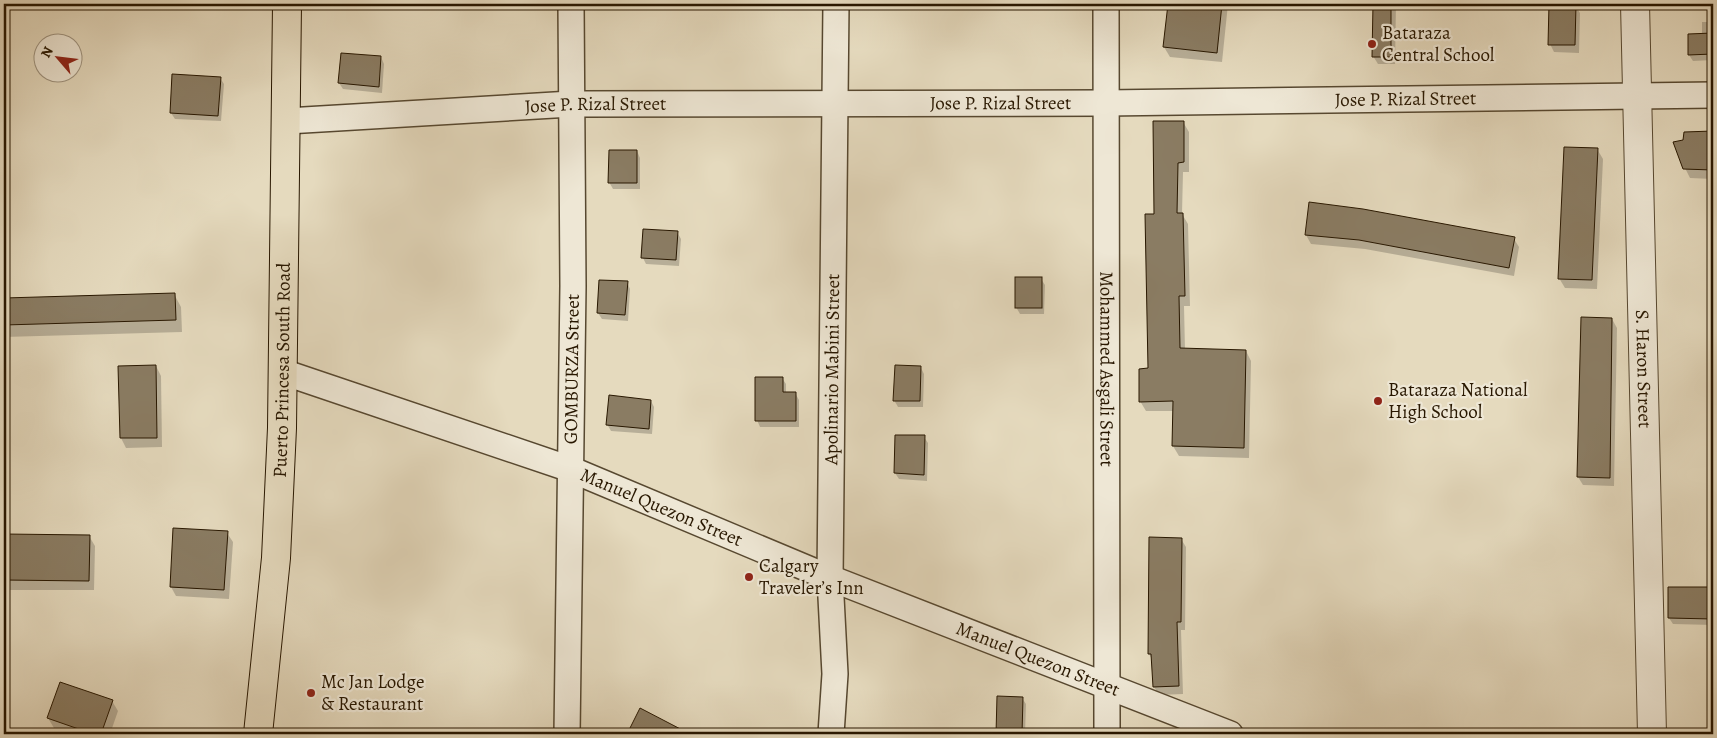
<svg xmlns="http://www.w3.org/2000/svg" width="1717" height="738" viewBox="0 0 1717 738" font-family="Alegreya,serif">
<rect width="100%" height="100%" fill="#e5dabe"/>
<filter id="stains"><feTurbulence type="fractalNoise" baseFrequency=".004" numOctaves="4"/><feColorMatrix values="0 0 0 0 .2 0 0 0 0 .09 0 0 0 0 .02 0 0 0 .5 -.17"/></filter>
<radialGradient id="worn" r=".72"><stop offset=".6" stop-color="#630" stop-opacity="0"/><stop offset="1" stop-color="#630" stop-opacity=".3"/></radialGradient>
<g fill="#0003">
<polygon points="1169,4 1228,4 1222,62 1170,57 1164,47"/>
<polygon points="1374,4 1396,4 1395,64 1378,64 1373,56"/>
<polygon points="1551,4 1575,5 1580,13 1579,53 1554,52 1550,44"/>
<polygon points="1702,22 1713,22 1713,60 1693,61 1689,55 1702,34"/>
<polygon points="381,57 384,64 382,93 343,89 339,83"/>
<polygon points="220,78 224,84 221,121 175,119 171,113"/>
<polygon points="1183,122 1189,132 1189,172 1183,172 1182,214 1188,224 1190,306 1184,306 1185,350 1246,351 1251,361 1249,458 1179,456 1173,446 1174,411 1146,411 1140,401 1149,370 1156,215"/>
<polygon points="1713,132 1713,179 1690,178 1685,168 1685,133"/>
<polygon points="1597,149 1603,159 1597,289 1565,288 1559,278"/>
<polygon points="637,151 640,158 640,189 613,189 609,182"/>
<polygon points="1310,203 1514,239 1519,247 1514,276 1365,249 1311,244 1306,235"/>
<polygon points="677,232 681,239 679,266 646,264 643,258"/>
<polygon points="1041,279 1045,285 1044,314 1020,314 1016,307"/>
<polygon points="627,282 630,289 628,321 602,319 598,313"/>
<polygon points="174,294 181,307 182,332 4,337 4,299"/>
<polygon points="1612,319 1617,328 1614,486 1583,485 1578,477"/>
<polygon points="156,366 161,376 162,447 126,448 121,438 120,367"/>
<polygon points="921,368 924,374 923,407 898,407 894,400"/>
<polygon points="782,378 786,384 786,394 795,393 799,400 799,427 760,427 757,420"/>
<polygon points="651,401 654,407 652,434 611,431 607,424"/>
<polygon points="897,436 924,437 928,443 927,481 899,479 895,473"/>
<polygon points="227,533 233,542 229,599 176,596 171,587"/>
<polygon points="89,536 95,546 94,590 10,590 5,580"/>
<polygon points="1181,539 1186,547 1185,630 1181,630 1183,694 1159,695 1154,687 1153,661 1149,654"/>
<polygon points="1669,588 1713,588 1713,625 1673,624 1669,618"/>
<polygon points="998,697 1022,698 1026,704 1025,734 998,734"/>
<polygon points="112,701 118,711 110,734 73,734 54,728 48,718"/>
</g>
<g fill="#8a7c63" stroke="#281700">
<polygon points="1168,4 1222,4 1217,53 1163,47"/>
<polygon points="1373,4 1391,4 1391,57 1372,57"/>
<polygon points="1549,4 1576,4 1575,45 1548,45"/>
<polygon points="1713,33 1713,54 1688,55 1688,34"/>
<polygon points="341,53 381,56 379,87 338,83"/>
<polygon points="172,74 221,77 218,116 170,113"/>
<polygon points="1153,121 1184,121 1184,162 1178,163 1177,213 1183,213 1185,296 1179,296 1180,348 1246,350 1244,448 1172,446 1173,401 1139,402 1139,369 1148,368 1145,214 1154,214"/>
<polygon points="1713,131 1713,170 1683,169 1673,142 1683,140 1684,132"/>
<polygon points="1564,147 1598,148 1592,280 1558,279"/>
<polygon points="609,150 637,150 637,183 608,183"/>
<polygon points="1309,202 1363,209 1515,237 1509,268 1359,240 1305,235"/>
<polygon points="643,229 678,231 676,260 641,258"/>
<rect x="1015" y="277" width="27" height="31"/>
<polygon points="599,280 628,281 625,315 597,313"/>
<polygon points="175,293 176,320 4,325 4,298"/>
<polygon points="1581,317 1612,318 1610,478 1577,477"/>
<polygon points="156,365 157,438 120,438 118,366"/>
<polygon points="895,365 921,366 920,401 893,401"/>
<polygon points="755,377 783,377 783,392 796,392 796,421 755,421"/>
<polygon points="609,395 651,400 649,429 606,425"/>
<polygon points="895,435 925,435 924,475 894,473"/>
<polygon points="173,528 228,531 224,590 170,587"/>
<polygon points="4,534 90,535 89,581 4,580"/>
<polygon points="1149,537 1182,538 1181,622 1177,622 1179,686 1153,687 1151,654 1148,654"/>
<polygon points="1668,587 1713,587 1713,619 1668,618"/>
<polygon points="60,682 113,700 101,734 93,734 47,718"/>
<polygon points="997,696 1023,697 1022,734 996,734"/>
<polygon points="640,708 690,734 627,734"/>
</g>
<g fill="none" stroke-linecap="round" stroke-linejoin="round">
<defs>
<g id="minor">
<path id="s1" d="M1106 4 1107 734"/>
<path id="s2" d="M287 121 571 104 1106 103 1713 95"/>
<path id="s3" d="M283 372 570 469 830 578 1230 734"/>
<path id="s4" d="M567 734 573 286 571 4"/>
<path id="s5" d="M831 734 835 674 830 578 836 4"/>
</g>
<g id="tertiary">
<path id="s6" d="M1635 4 1652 734"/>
</g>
<g id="primary">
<path id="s7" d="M258 734 276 558 282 428 287 4"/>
</g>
</defs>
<use href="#minor" stroke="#574830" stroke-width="28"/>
<use href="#tertiary" stroke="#574830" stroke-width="30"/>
<use href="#primary" stroke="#281700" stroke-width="30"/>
<use href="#minor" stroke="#eee7d5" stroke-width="25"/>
<use href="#tertiary" stroke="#eee7d5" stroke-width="28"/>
<use href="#primary" stroke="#e5dabe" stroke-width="28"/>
</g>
<g fill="#8f2418" stroke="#eee7d5" stroke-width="2">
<circle cx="1372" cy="44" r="5"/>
<circle cx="1378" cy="401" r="5"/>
<circle cx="749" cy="577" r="5"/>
<circle cx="311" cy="693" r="5"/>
</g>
<g text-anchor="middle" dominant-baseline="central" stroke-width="4.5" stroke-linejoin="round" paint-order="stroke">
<g font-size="19" fill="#281700" stroke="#eee7d5" text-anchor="start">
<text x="1382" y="33">Bataraza<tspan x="1382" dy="22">Central School</tspan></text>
<text x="1388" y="390">Bataraza National<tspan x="1388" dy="22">High School</tspan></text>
<text x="759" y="566">Calgary<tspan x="759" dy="22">Traveler’s Inn</tspan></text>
<text x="321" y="682">Mc Jan Lodge<tspan x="321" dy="22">&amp; Restaurant</tspan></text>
</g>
<g font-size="19" fill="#281700" stroke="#eee7d5">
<text stroke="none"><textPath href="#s2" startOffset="1119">Jose P. Rizal Street</textPath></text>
<text stroke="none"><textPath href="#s2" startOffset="714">Jose P. Rizal Street</textPath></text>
<text stroke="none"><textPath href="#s2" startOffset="309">Jose P. Rizal Street</textPath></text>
<text stroke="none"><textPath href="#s4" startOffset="365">GOMBURZA Street</textPath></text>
<text stroke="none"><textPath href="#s5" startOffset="365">Apolinario Mabini Street</textPath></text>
<text stroke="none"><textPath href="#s1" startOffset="365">Mohammed Asgali Street</textPath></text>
<text stroke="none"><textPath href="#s6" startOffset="365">S. Haron Street</textPath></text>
<text stroke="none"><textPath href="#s7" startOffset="365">Puerto Princesa South Road</textPath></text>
<text stroke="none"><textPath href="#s3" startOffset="402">Manuel Quezon Street</textPath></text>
<text stroke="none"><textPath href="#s3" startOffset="808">Manuel Quezon Street</textPath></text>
</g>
</g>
<rect width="1717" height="738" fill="none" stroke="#e5dabe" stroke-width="20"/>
<rect x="5" y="5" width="1707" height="728" fill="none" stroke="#281700" stroke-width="2.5"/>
<rect x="10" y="10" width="1697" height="718" fill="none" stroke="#281700"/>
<g transform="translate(58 58) rotate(298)"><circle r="24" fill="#eee7d5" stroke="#9f9480"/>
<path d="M0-4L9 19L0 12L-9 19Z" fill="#8f2418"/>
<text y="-8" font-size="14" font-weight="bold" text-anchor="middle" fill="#281700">N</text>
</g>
<rect width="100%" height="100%" filter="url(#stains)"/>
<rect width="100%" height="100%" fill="url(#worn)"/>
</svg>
